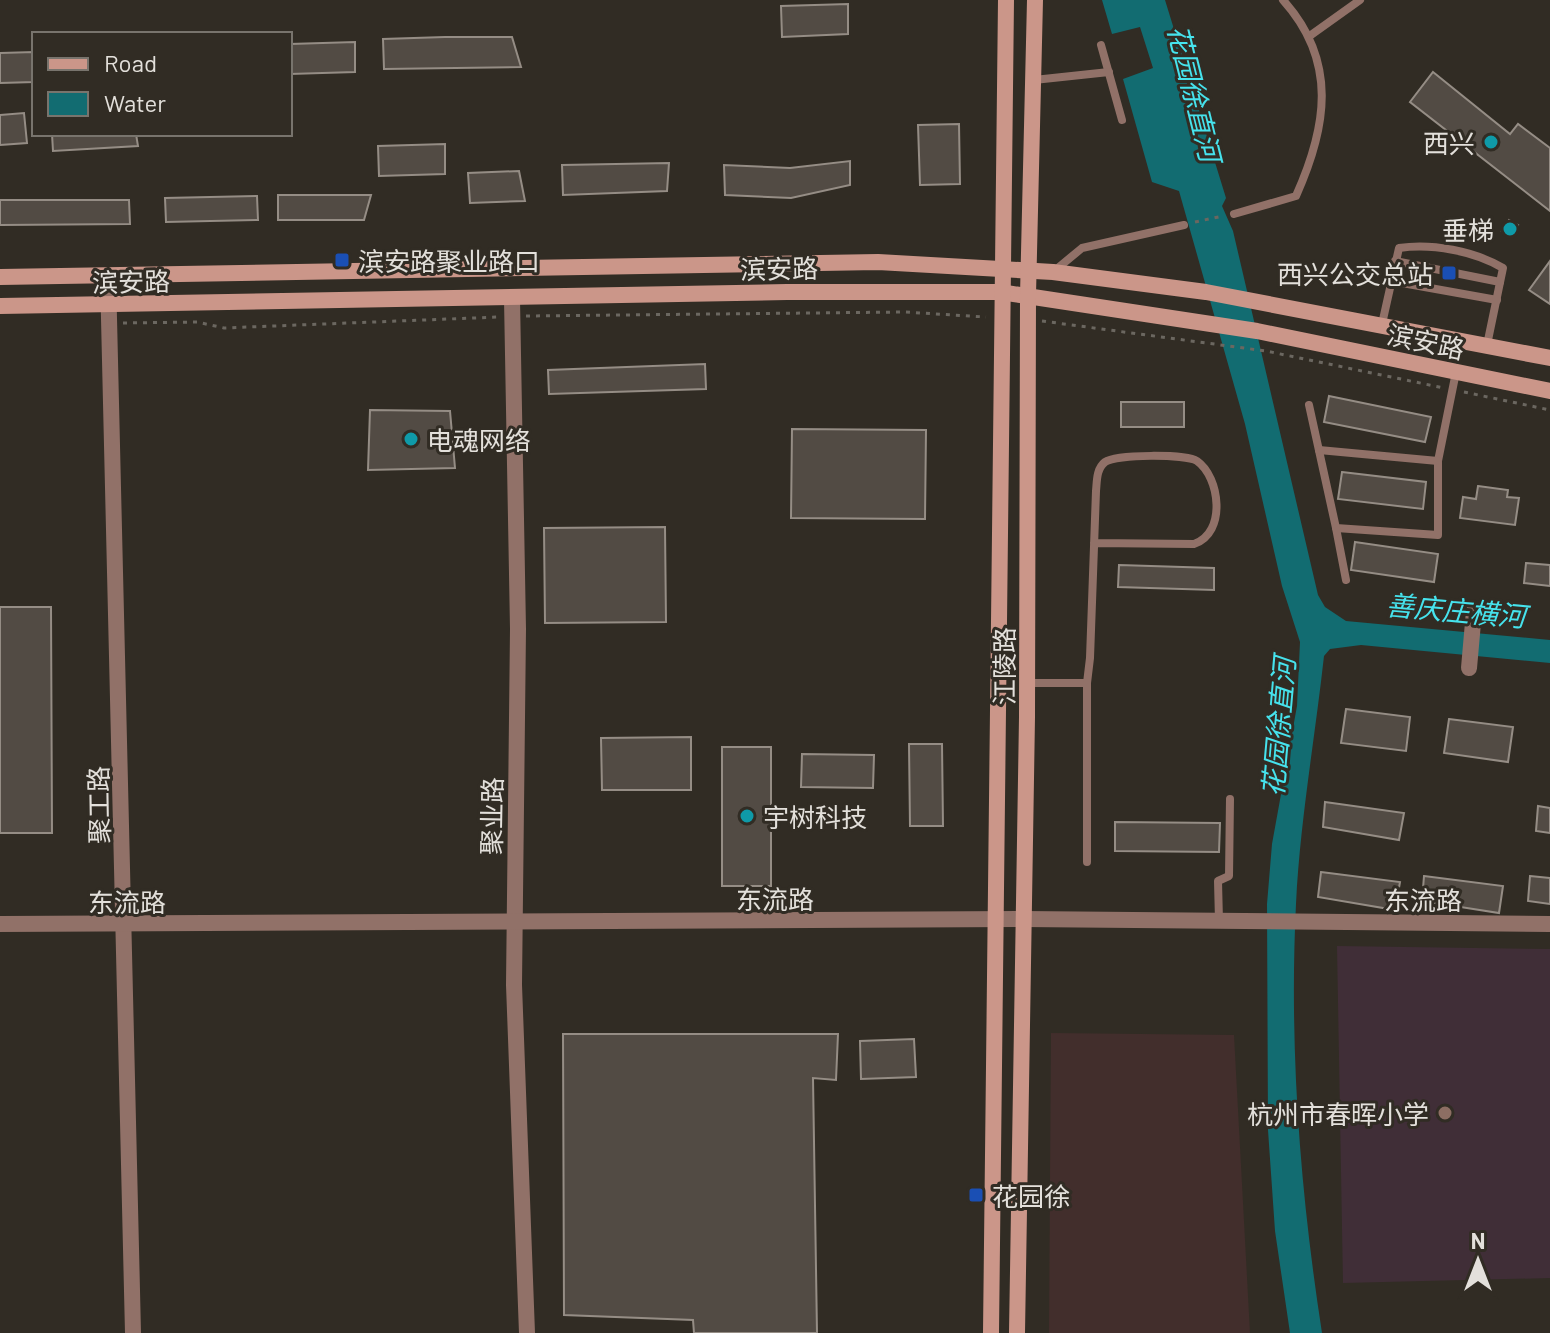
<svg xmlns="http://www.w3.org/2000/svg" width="1550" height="1333" viewBox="0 0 1550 1333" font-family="Barlow,'Noto Sans SC',sans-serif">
<rect width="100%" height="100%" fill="#312c24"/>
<polygon fill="#422e2c" points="1051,1033 1234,1035 1250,1333 1049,1333"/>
<polygon fill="#402e37" points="1337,946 1550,949 1550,1278 1343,1283"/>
<path fill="#126c71" d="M1102 0H1165L1226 198 1222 206 1233 231 1318 595 1325 607 1346 621 1550 640V663L1361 645 1330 649 1324 656C1315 738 1300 821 1296 904 1289 1047 1300 1191 1322 1333H1290L1275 1231 1268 1130 1267 904 1272 844 1297 706 1300 642 1282 586 1245 424 1179 191 1152 182 1123 79 1153 68 1140 27 1112 34Z"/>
<g fill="#524b44" stroke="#958d85" stroke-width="2">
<polygon points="848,4 848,34 782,37 781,6"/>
<polygon points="445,37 512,37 521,67 384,69 383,39"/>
<polygon points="355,42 355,72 290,74 290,44"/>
<polygon points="34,52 34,82 0,83 0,53"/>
<polygon points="1433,72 1510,134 1518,124 1550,148 1550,211 1410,102"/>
<polygon points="24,113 27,143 0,145 0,115"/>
<polygon points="959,124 960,184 920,185 918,125"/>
<polygon points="52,134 136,134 138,146 53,151"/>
<polygon points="445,144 445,174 379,176 378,146"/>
<polygon points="850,161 850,185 791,198 725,195 724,165 790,168"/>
<polygon points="669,163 667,191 563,195 562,165"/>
<polygon points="519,171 525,201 470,203 468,173"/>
<polygon points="278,195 371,195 364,220 278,220"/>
<polygon points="257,196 258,220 166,222 165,198"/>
<polygon points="0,200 129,200 130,224 0,225"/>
<polygon points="1509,220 1518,225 1511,236 1502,231"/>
<polygon points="1550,261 1550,304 1529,290"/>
<polygon points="705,364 706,389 549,394 548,370"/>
<polygon points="1329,396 1431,417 1425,442 1324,422"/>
<rect x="1121" y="402" width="63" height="25"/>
<polygon points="370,410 450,411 455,468 368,470"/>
<polygon points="792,429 926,430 925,519 791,518"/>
<polygon points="1342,472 1426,482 1423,509 1338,499"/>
<polygon points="1478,486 1508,490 1507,497 1519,498 1515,525 1460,518 1463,497 1476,499"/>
<polygon points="665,527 666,622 545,623 544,528"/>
<polygon points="1355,542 1438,554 1434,582 1351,570"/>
<polygon points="1526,563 1550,565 1550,586 1524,583"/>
<polygon points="1119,565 1214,568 1214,590 1118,587"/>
<polygon points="0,607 51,607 52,833 0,833"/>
<polygon points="1346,709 1410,717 1406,751 1341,743"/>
<polygon points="1449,719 1513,727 1508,762 1444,753"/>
<polygon points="691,737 691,790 602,790 601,738"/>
<polygon points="909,744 942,744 943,826 910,826"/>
<rect x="722" y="747" width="49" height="139"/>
<polygon points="802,754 874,755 873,788 801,787"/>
<polygon points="1325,802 1404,813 1399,840 1323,827"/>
<polygon points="1538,806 1550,808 1550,833 1536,831"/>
<polygon points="1115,822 1220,823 1219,852 1115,851"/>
<polygon points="1321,872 1400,882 1395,910 1318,897"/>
<polygon points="1424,876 1503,886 1499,913 1422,901"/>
<polygon points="1530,876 1550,878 1550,904 1528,901"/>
<polygon points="563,1034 838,1034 836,1080 813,1078 817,1333 694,1333 693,1320 564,1315"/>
<polygon points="914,1039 916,1077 861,1079 860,1041"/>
</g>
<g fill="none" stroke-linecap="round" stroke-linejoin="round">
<g stroke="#6b6760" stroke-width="3" stroke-dasharray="4 6" stroke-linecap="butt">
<polyline points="1195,222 1223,216"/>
<polyline points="526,316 904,312 986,317"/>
<polyline points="1042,321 1266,351 1444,388"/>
<polyline points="123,323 197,322 224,328 499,317"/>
<polyline points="1464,392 1550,410"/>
</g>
<g stroke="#917168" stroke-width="8">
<polyline points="1311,35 1360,0"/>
<polyline points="1101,45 1122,120"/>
<polyline points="1034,80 1109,72"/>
<path d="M1234 214 1296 196C1327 127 1338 61 1283 0"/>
<polyline points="1395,261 1500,282"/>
<polyline points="1053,272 1082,248 1184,225"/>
<polyline points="1391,281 1497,300"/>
<path d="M1382 324 1399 248C1432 243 1474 251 1503 268L1487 345"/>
<polyline points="1309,405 1336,528 1438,535 1438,461 1456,372"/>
<polyline points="1319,450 1438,461"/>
<polyline points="1336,528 1346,580"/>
<polyline points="1027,683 1087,683"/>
<path d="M1087 862V683L1090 658 1096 491C1097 482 1096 469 1105 462 1116 454 1186 454 1197 461 1220 477 1227 533 1194 544L1094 543"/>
<polyline points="1219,921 1218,881 1229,876 1230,799"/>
</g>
<g stroke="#917168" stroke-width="16">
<polyline points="1469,668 1474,611"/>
<polyline points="1023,919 1550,924"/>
</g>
<g stroke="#917168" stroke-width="16">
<polyline points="108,276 133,1333"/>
<polyline points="512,299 518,629 514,985 527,1333"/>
<polyline points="0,924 1023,919"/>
</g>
<g stroke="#cb9689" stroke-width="16">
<polyline points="0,277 878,262 1053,272 1206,292 1550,358"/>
<polyline points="0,306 787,292 1000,292 1257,331 1550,391"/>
<polyline points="991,1333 1006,0"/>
<polyline points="1017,1333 1027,717 1028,295 1035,0"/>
</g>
</g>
<g fill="#0f9aa8" stroke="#312c24" stroke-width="3">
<circle cx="1491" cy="142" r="8"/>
<circle cx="1510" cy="229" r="8"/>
<circle cx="411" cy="439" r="8"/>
<circle cx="747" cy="816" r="8"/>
</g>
<g fill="#1a4fb4" stroke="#312c24" stroke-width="3">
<rect x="334" y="252" width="16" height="16" rx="4"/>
<rect x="1441" y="265" width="16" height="16" rx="4"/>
<rect x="968" y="1187" width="16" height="16" rx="4"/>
</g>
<circle fill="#8d6e63" stroke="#312c24" stroke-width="3" cx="1445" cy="1113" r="8"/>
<g text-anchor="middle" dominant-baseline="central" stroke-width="6" stroke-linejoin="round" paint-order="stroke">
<g font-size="26" fill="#e3e0db" stroke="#312c24" text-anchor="end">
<text x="1475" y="142">西兴</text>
<text x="1494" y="229">垂梯</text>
<text x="358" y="260" text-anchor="start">滨安路聚业路口</text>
<text x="1433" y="273">西兴公交总站</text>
<text x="427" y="439" text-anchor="start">电魂网络</text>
<text x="763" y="816" text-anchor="start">宇树科技</text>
<text x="1429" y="1113">杭州市春晖小学</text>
<text x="992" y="1195" text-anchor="start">花园徐</text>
</g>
<g font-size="26" fill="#e3e0db" stroke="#312c24">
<text transform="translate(779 268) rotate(-1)">滨安路</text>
<text transform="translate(131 281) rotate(-1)">滨安路</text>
<text transform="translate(1426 341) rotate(12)">滨安路</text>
<text transform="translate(1003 666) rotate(-90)">江陵路</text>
<text transform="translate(98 805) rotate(-91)">聚工路</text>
<text transform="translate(491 816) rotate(-89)">聚业路</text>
<text x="775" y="898">东流路</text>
<text x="1423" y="899">东流路</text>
<text x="127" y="901">东流路</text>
</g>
<g font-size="28" font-style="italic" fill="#46e3ed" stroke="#312c24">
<text transform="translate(1195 93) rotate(76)">花园徐直河</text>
<text transform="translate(1456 610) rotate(5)">善庆庄横河</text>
<text transform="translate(1278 727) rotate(-85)">花园徐直河</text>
</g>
</g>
<rect x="32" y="32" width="260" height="104" fill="#312c24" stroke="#78746d" stroke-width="2"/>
<rect x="48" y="58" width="40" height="12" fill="#cb9689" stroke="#78746d" stroke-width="2"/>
<text x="104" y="72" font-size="24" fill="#e3e0db">Road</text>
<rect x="48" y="92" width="40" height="24" fill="#126c71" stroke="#78746d" stroke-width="2"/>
<text x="104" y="112" font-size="24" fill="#e3e0db">Water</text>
<g transform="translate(1478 1261)" stroke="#312c24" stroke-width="6" paint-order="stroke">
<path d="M0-6L14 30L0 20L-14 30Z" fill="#e3e0db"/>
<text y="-12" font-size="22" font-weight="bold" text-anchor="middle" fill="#e3e0db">N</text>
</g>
</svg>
